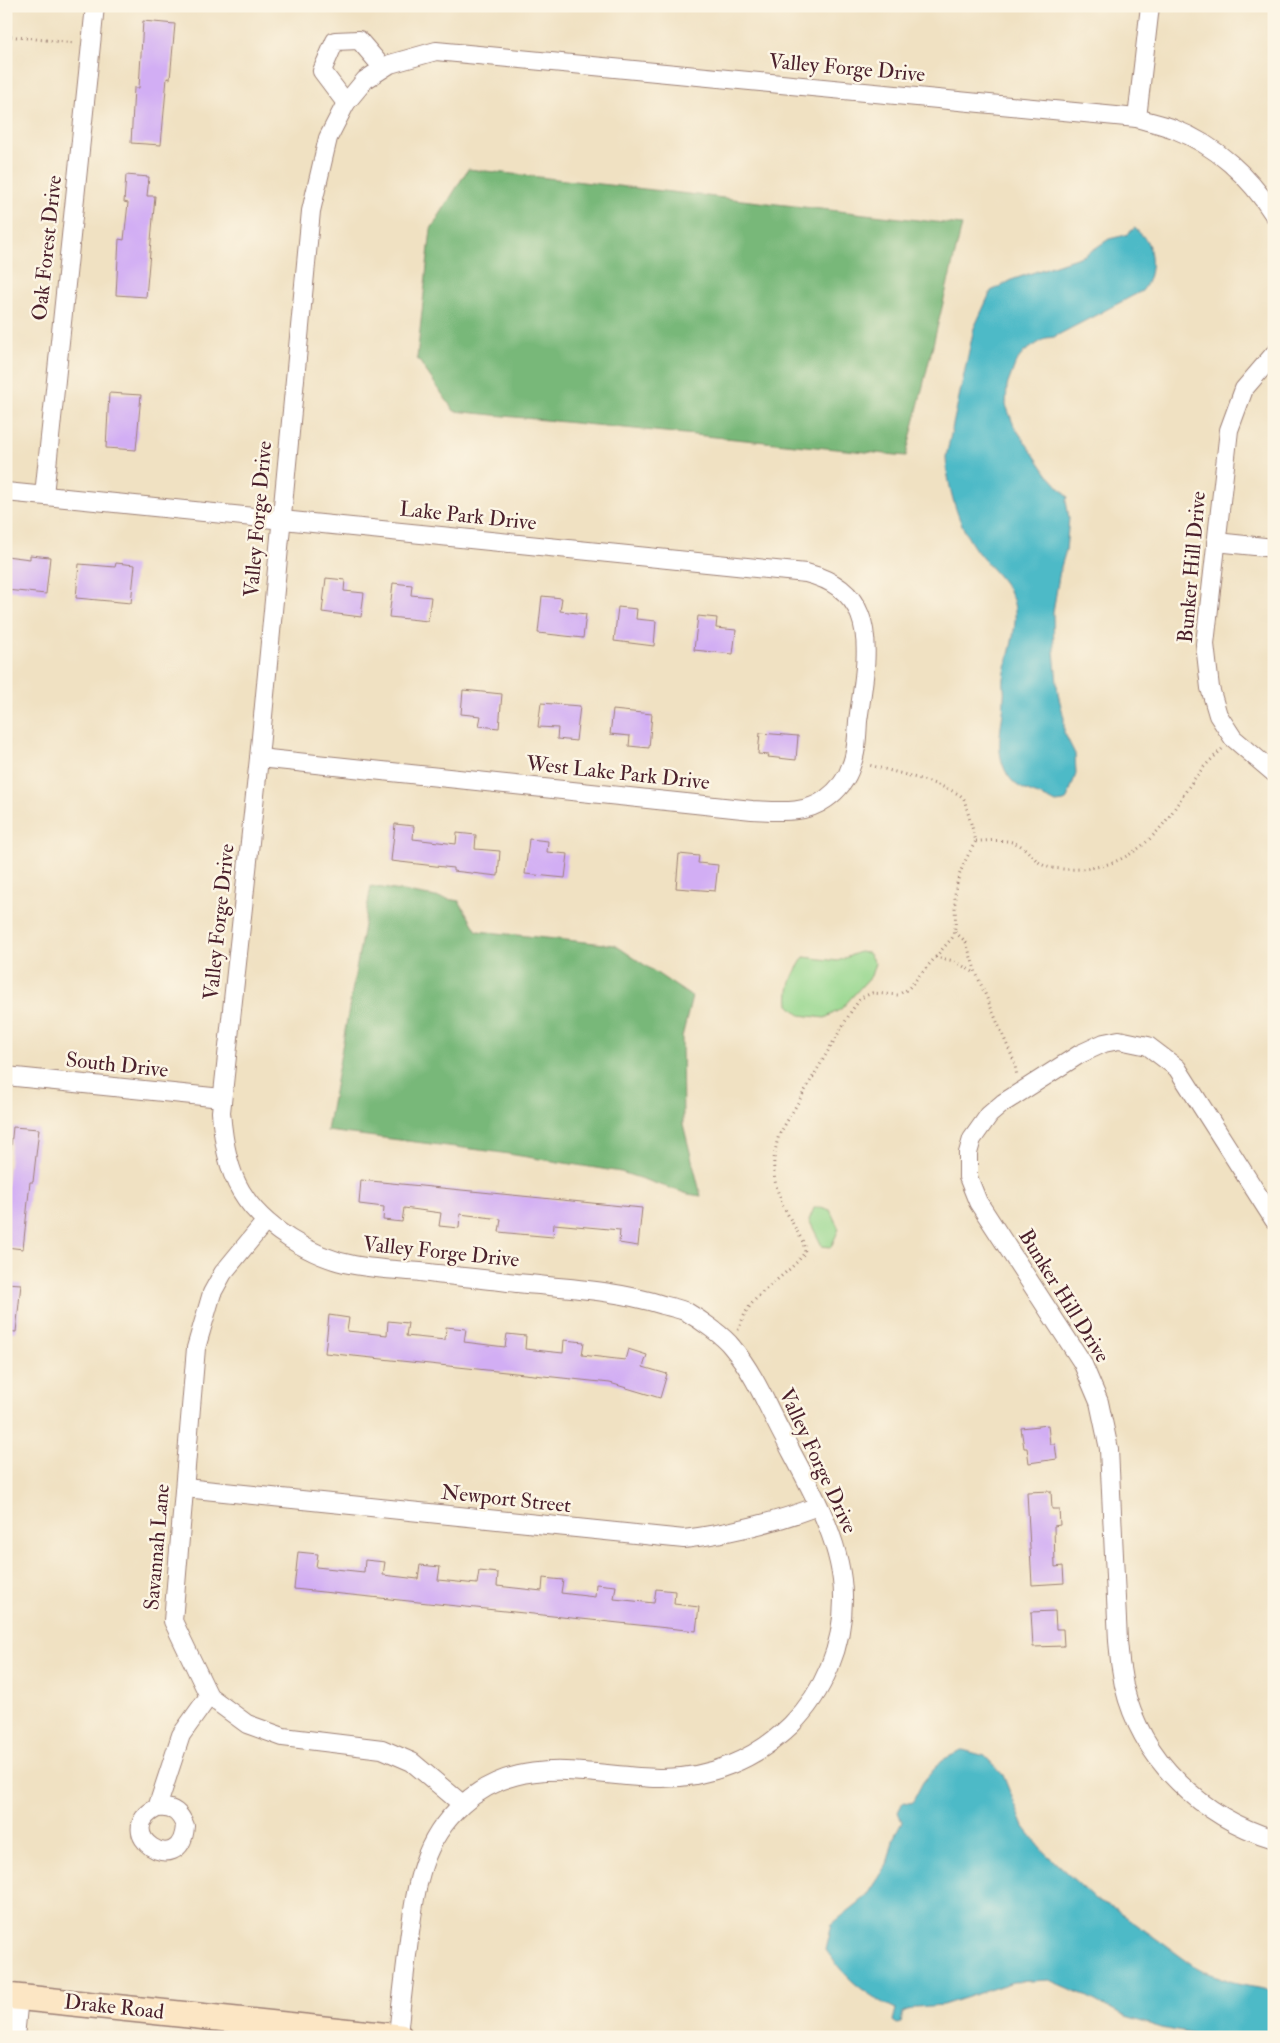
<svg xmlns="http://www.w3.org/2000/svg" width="1280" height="2043" viewBox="0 0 1280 2043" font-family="'IM FELL Double Pica',serif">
<rect width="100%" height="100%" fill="#fcf5e5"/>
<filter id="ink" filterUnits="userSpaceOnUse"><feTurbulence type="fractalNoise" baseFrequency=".02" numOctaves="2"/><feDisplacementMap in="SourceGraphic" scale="10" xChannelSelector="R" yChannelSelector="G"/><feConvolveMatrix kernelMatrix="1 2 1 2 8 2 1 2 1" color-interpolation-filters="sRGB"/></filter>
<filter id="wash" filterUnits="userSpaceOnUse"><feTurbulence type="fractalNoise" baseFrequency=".0096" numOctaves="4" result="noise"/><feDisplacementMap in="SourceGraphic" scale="20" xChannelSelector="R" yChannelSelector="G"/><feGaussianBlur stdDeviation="1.12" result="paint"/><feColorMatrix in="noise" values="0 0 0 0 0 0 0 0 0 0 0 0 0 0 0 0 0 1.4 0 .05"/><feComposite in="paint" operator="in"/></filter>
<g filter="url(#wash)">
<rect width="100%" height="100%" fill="#f0e1c2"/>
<g fill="#96d78e" stroke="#707b5c">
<path d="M859 952 868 953 875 963 871 976 841 1009 825 1018 800 1015 789 1005C787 985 793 974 804 957L838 961Z"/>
<polygon points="821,1207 830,1210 839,1229 831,1247 822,1246 809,1220 814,1208"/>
</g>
<g fill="#78b879" stroke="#616c52">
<polygon points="468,169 962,225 906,456 454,411 417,358 431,229"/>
<polygon points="371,886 459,901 477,931 615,945 692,997 682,1037 683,1124 701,1196 688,1194 621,1172 496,1152 327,1131"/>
</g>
<g fill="#4dbac7" stroke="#4c6c79">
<path d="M1135 228C1139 233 1146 238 1148 244 1154 259 1152 279 1142 291L1054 337 1046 338 1024 352 1016 362 1007 386 1006 405 1014 426 1047 474 1068 497 1066 501 1069 518 1066 550 1060 570 1053 612 1054 651 1058 694 1064 718V732L1075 754 1076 774 1067 799 1064 802 1056 803C1033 790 1013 793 1003 765 995 742 1004 720 1004 697 1005 691 1003 684 1004 678 1007 657 1017 632 1015 610 1013 584 987 567 974 547 958 524 947 485 946 457L974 328 991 291 1014 279 1085 255 1109 239 1126 235Z"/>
<path d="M963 1750 985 1756 1003 1775 1024 1827 1044 1852 1095 1899 1114 1908 1198 1969 1238 1984 1274 1991V2037H1207L1162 2028 1126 2017 1086 1996 1049 1980 1013 1982 943 2005 916 2007 903 2013 901 2023 897 2024 893 2021 896 2009C864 1994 845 1978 826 1950L832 1924 867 1896 887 1865 894 1837 902 1822 898 1812 903 1802 912 1803 923 1782 942 1760Z"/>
</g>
<g id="blocks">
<g fill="#d2aef4">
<polygon points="143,21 175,24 170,79 167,78 161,145 131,143 134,88 139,88"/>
<polygon points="126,175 149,177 147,196 155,196 146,297 116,295 119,239 124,240 128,203 124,202"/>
<polygon points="109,393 141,395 136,450 106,448"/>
<polygon points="30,555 50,557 46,594 6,590 6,556 30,559"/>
<polygon points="116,563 135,565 131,603 76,598 79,564 115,567"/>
<polygon points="326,578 345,580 344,591 364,593 361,617 322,612"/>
<polygon points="393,583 412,585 411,595 431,597 428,621 389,617"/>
<polygon points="542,596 562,598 560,611 586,614 583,638 538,633"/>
<polygon points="618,607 637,609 636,619 656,621 654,646 614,641"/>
<polygon points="698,616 717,618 716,628 736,630 733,654 694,650"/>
<polygon points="463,690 502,694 499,728 479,726 481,716 461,714"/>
<polygon points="541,703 580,706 576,741 557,739 558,728 538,727"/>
<polygon points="613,710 652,714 649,748 629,746 630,736 610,734"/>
<polygon points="760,733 798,736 796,760 768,757 769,755 758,754"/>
<polygon points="395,824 414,826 413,839 456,844 457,833 476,835 475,849 500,851 498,876 453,871 453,868 391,861"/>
<polygon points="529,839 548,841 547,852 568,854 565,878 525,874"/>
<polygon points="679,854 699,856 698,863 718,865 715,891 676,888"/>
<polygon points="13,1127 39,1129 33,1182 30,1182 23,1249 6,1247 6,1194"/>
<polygon points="361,1180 642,1208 638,1246 619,1243 620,1230 554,1224 553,1237 519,1234 499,1232 501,1219 460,1214 459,1228 439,1226 441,1213 404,1208 402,1222 383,1220 384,1207 359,1204"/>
<polygon points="6,1283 21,1284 16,1332 6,1331"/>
<polygon points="329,1315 349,1318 347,1331 387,1335 388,1321 408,1323 406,1336 445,1340 446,1327 466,1329 464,1342 505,1347 507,1334 526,1336 525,1349 563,1353 564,1340 584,1342 582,1355 625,1360 628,1349 647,1355 643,1367 667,1374 660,1398 610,1383 325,1353"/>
<polygon points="1048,1425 1050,1444 1055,1444 1057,1459 1029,1463 1027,1448 1024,1448 1021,1428"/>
<polygon points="1051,1491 1052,1509 1059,1509 1060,1525 1054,1526 1055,1567 1063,1566 1064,1583 1032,1585 1027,1492"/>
<polygon points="298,1552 318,1554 316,1567 364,1572 365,1560 385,1562 383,1575 418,1579 420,1565 440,1567 438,1580 477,1584 479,1571 498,1573 497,1586 542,1591 543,1578 563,1580 561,1593 595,1597 596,1584 616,1586 614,1599 654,1603 656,1589 675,1591 674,1604 699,1607 696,1631 294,1589"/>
<polygon points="1055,1611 1056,1629 1063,1629 1064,1646 1033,1647 1031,1612"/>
</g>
</g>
</g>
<g filter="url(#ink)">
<use href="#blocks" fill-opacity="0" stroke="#9d8076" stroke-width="1"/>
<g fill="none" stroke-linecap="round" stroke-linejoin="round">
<defs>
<g id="street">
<polyline points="346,103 322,71 335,41 359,40 383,68"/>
<polyline points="1137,118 1150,6"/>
<polyline points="1274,354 1244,389 1229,430 1205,644 1210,688 1218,715 1233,738 1274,773"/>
<path d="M6 492 806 573C830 579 851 591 860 615 872 645 862 690 858 721 857 736 857 752 851 766 847 779 837 791 826 799 804 815 778 811 752 810L259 758"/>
<polyline points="44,495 95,6"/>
<polyline points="1216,542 1274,548"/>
<polyline points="6,1076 222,1098"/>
<path d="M1274 1220 1177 1068 1148 1046 1119 1040 1104 1043 1080 1054 1003 1103 989 1115 972 1139 968 1153V1177L978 1202 1082 1362 1099 1402 1109 1449 1118 1641C1119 1656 1121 1671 1124 1686 1142 1761 1202 1817 1274 1839"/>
<polyline points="265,1222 223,1273 212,1293 196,1348 173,1621 209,1696 247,1724 283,1737 382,1749 412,1762 462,1804"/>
<path d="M185 1488 684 1539C730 1533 774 1523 818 1506"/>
<path d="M157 1808C172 1806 180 1812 185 1826 181 1882 109 1832 157 1808L181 1735 209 1696"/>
<path d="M398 2036C401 2004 405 1971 409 1939 416 1887 421 1842 462 1805 519 1752 589 1776 658 1778 708 1779 755 1760 791 1725 824 1692 843 1646 843 1599 844 1542 807 1482 781 1432 766 1403 753 1372 732 1347 724 1336 699 1319 687 1312 680 1309 670 1307 663 1305 616 1290 566 1288 517 1283 485 1279 452 1276 420 1272 398 1270 376 1269 354 1265 313 1258 262 1227 241 1191 227 1168 223 1138 221 1112L259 758 311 211 328 138 346 103 365 80 390 64 436 51 1137 118C1149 122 1162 124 1174 129 1216 145 1250 177 1274 215"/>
<polyline points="15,2037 19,1997"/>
</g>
<polyline id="secondary" points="6,1996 400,2037"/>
</defs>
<use href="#street" stroke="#9d8076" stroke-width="20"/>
<use href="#secondary" stroke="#9d8076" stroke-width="28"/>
<g stroke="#9d8076" stroke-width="3" stroke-dasharray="1 4" stroke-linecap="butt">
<polyline points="6,36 75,43"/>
<path d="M976 841C991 841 1009 838 1021 846 1033 854 1036 865 1052 868 1101 874 1138 859 1168 818 1178 804 1187 788 1198 774 1205 765 1214 757 1222 749"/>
<polyline points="955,932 966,942 976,973 1014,1061 1017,1076"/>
<polyline points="935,957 954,961 975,973"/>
<path d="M738 1330C741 1324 743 1317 746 1312 760 1288 789 1275 805 1252L803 1242C781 1202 765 1181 779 1135L852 1010 861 998 872 993 898 995 908 989 952 938C958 926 954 909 955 895 957 875 966 858 976 841L964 799C955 786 887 770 869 765"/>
</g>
<use href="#street" stroke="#fff" stroke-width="18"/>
<use href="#secondary" stroke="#fce6c4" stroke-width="25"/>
</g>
</g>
<g text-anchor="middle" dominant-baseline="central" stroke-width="5" stroke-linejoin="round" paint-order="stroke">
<g font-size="21" fill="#4a1f2b" stroke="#fcf5e5">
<text transform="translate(847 68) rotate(5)">Valley Forge Drive</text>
<text transform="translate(47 248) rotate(-84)">Oak Forest Drive</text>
<text transform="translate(468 516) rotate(6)">Lake Park Drive</text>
<text transform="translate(258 519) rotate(-85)">Valley Forge Drive</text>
<text transform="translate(1192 567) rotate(-85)">Bunker Hill Drive</text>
<text transform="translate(618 773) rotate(6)">West Lake Park Drive</text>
<text transform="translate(219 922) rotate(-84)">Valley Forge Drive</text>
<text transform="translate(117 1065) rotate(6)">South Drive</text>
<text transform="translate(441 1252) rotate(6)">Valley Forge Drive</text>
<text transform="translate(1064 1296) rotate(58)">Bunker Hill Drive</text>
<text transform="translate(818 1461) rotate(65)">Valley Forge Drive</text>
<text transform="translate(506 1499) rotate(6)">Newport Street</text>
<text transform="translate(157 1547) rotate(-85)">Savannah Lane</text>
<text transform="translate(114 2007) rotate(6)">Drake Road</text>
</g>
</g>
<rect width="1280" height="2043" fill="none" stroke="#fcf5e5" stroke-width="25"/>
</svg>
